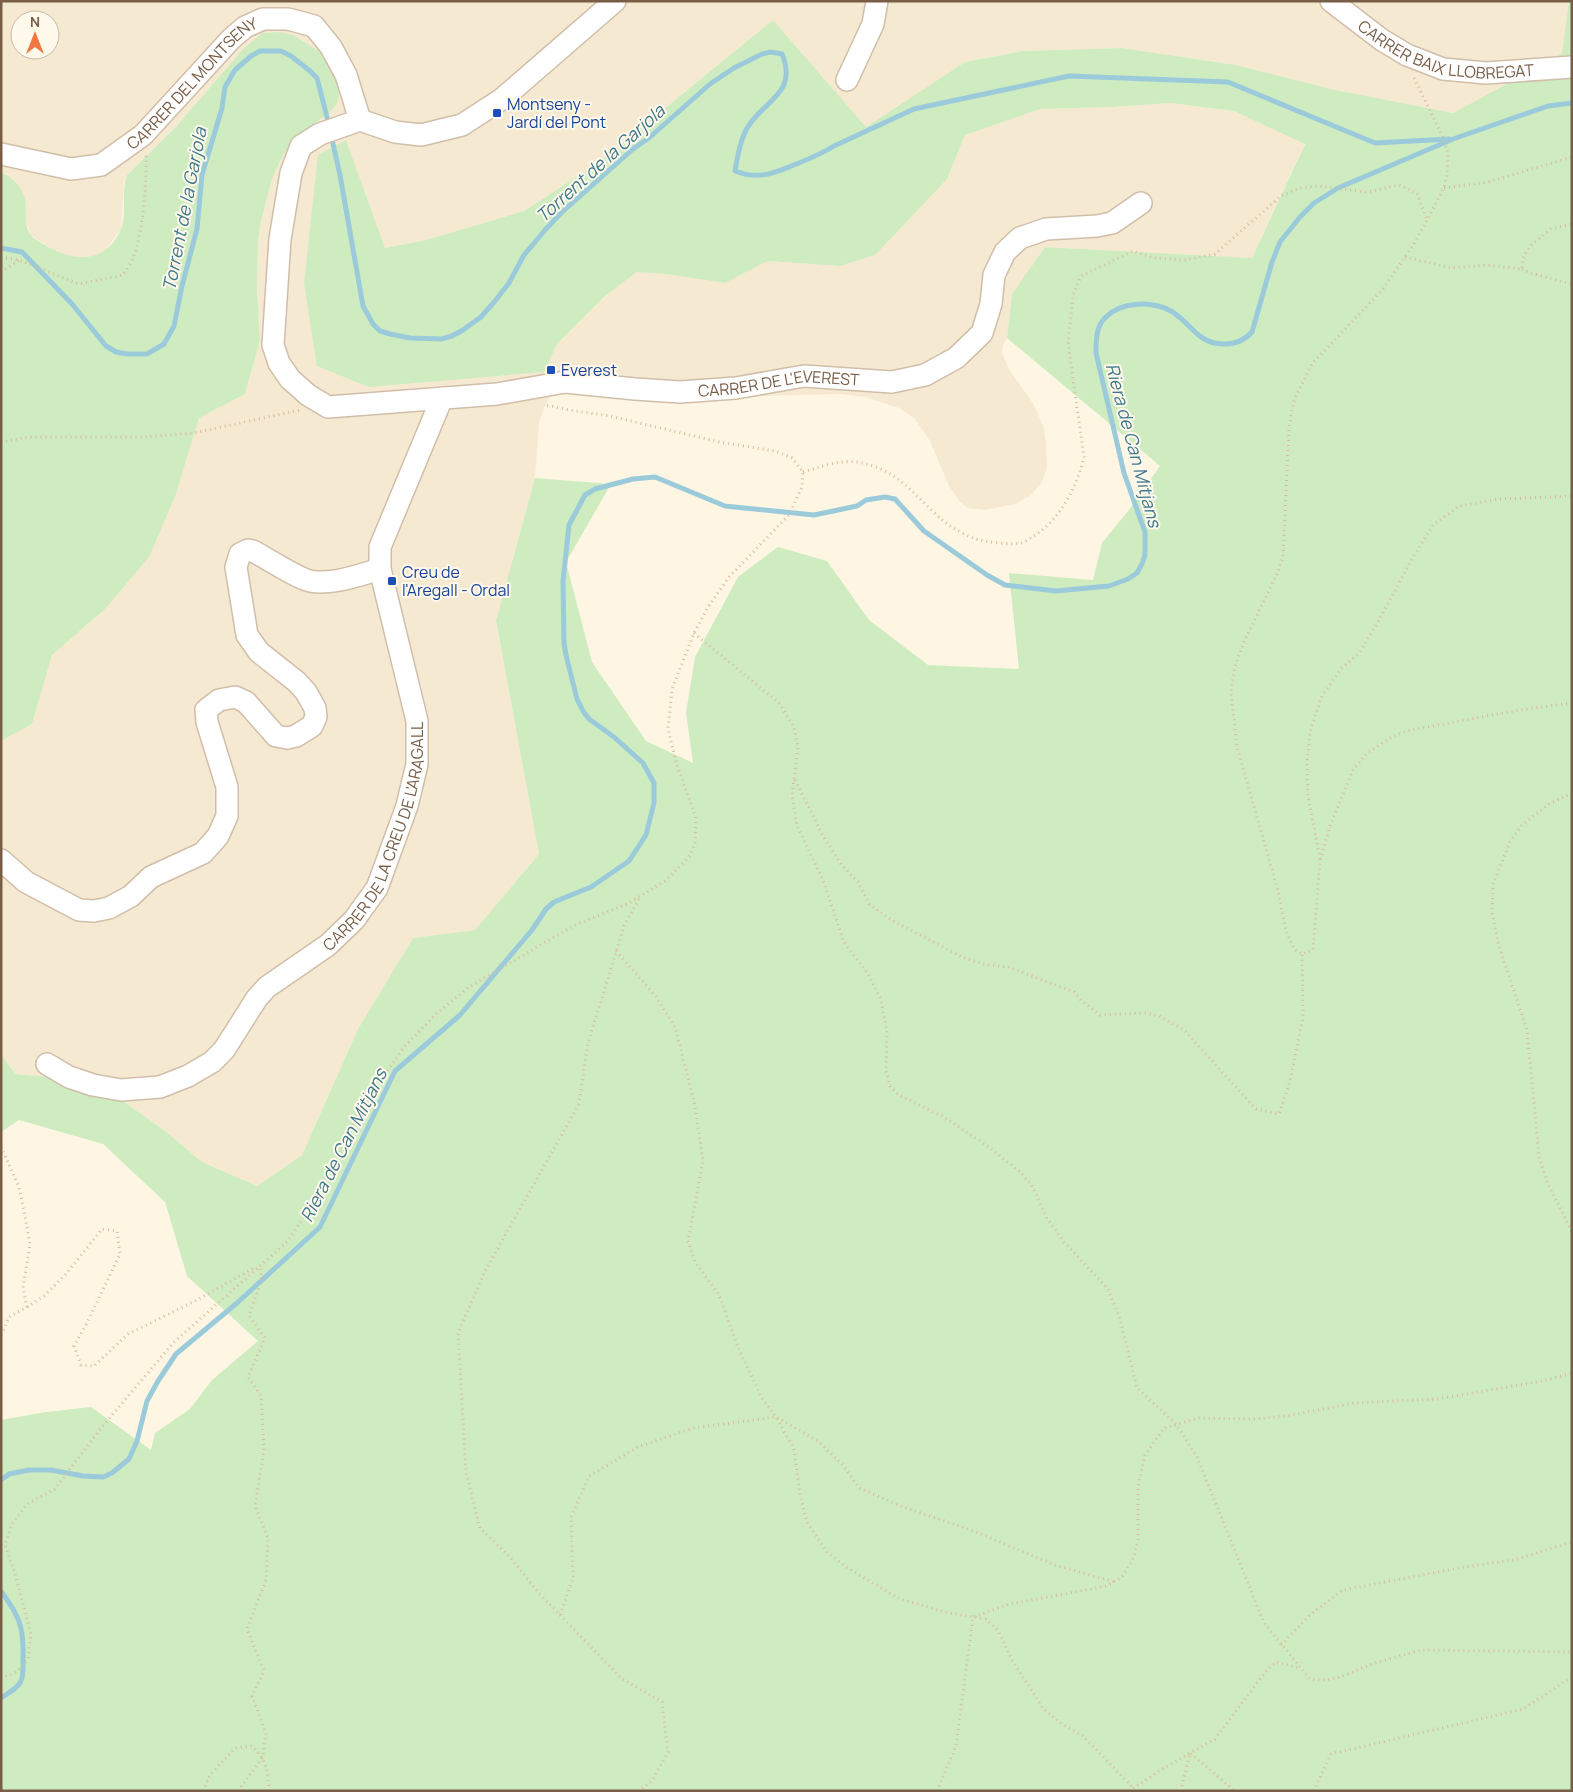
<svg xmlns="http://www.w3.org/2000/svg" width="1573" height="1792" viewBox="0 0 1573 1792" font-family="Manrope,sans-serif">
<rect width="100%" height="100%" fill="#fef6e3"/>
<path fill="#f6e9d1" fill-rule="evenodd" d="M1 1H1569L1563 54 1453 113 1331 89 1236 65 1122 48 1023 51 965 62 866 127 773 20 598 163 524 211 426 240 385 248 346 141 318 155 456 379 543 372 557 344 605 296 637 272 666 274 725 283 768 261 840 266 947 179 965 135 1041 109 1113 107 1170 103 1234 111 1305 143 1252 258 1045 247 1012 294 1007 338 1003 345 1002 353 1009 369 1034 405 1044 428 1046 443 1047 468 1041 484 1030 496 1015 504 985 510 968 508 960 502 949 486 930 441 914 418 899 408 866 397 840 394 718 397 552 391 545 406 539 422 535 478 496 622 539 854 475 930 413 938 358 1029 302 1155 257 1186 202 1162 164 1130 94 1081 16 1074 1 1055V741L32 724 52 655 105 609 176 494 199 418 245 394 260 340 257 292 258 240 261 221 272 179 283 155 305 131 324 117 339 97 337 80 327 56 270 32 262 33 244 48 173 130 127 175 124 182 121 229 107 248 101 253 93 256 77 257 69 256 53 250 31 235 7 174 1 173ZM20 20H50V50H20Z"/>
<g fill="#ceecc0">
<polygon points="1569,1 1572,1 1572,1791 1,1791 1,1420 46,1412 91,1407 151,1450 155,1433 190,1409 212,1380 258,1341 187,1276 165,1202 103,1144 19,1120 1,1132 1,1055 16,1074 94,1081 164,1130 202,1162 257,1186 302,1155 358,1029 413,938 475,930 539,854 496,621 535,478 611,484 566,562 592,662 646,741 693,763 686,713 695,657 738,577 778,547 827,561 869,620 928,665 1019,669 1009,573 1093,580 1102,543 1132,506 1160,466 1007,338 1012,294 1045,247 1252,258 1305,144 1234,111 1170,103 1113,107 1041,109 965,135 947,179 875,255 840,266 768,261 725,283 666,274 637,272 605,296 557,344 544,372 369,387 317,366 304,283 318,155 346,140 385,248 426,240 524,211 598,163 773,20 866,127 965,62 1023,51 1122,48 1236,65 1331,89 1453,113 1562,54"/>
<path d="M279 32 293 35 327 56 337 80 339 98 336 105 330 112 305 131 289 148 283 155 272 179 261 221 258 240 257 292 260 340 245 394 199 418 176 494 149 557 105 609 52 655 32 724 1 741V173C7 174 10 177 14 181 35 201 19 215 30 234 34 239 40 242 45 245 72 262 105 264 120 231 128 214 120 193 127 175L173 130 244 48 262 33Z"/>
</g>
<g fill="none" stroke-linecap="round" stroke-linejoin="round">
<g stroke="#9bcbdb" stroke-width="5">
<path d="M331 135 340 175 363 306 373 324 380 331 390 334 410 338 441 339 452 336 463 330 481 317 495 301 509 283 524 255 546 229 561 213 633 149 650 137 710 84 734 68 762 54 771 52 782 54C799 95 761 101 746 130 740 142 737 158 735 171 761 181 775 172 799 163 811 158 823 153 834 146L914 109 1069 76 1228 82 1375 143 1449 139"/>
<polyline points="1,248 22,252 72,304 106,346 116,352 127,354 147,354 164,344 174,326 182,286 197,229 202,175 222,108 225,87 235,70 251,56 260,51 281,51 291,56 310,71 317,78 329,125"/>
<path d="M1 1480 9 1474 29 1470H51L83 1476 103 1477 112 1473 129 1459 137 1441 147 1401 158 1381 176 1354 237 1303 320 1227 395 1071 460 1015 532 930 546 909 554 902 591 887 629 861 646 835 654 803V783L643 763 614 737 589 719 583 711 577 699 566 655 564 643 563 581 569 525 585 495 595 489 633 479 655 477 725 506 814 515 857 506 866 500 885 497 895 499 924 531 987 575 1005 585 1056 591 1109 586 1128 579 1137 573 1142 564 1145 555V532L1124 473 1096 353C1096 341 1096 325 1106 317 1122 301 1152 301 1171 311 1187 320 1196 339 1214 343 1229 346 1242 343 1252 332L1272 262 1280 242 1300 217 1314 203 1338 188 1453 139 1548 106 1572 103"/>
<path d="M1 1591C20 1617 24 1627 23 1660 23 1667 24 1677 20 1683 16 1689 7 1694 1 1698"/>
</g>
<defs>
<g id="minor">
<path id="s1" d="M1331 1 1382 40 1407 55 1443 69 1486 73 1572 67"/>
<polyline points="847,80 873,24 877,1"/>
<path id="s2" d="M360 120 320 134 301 146 291 173 280 239 273 345 279 363 290 379 308 395 328 407 497 394 565 382 635 389 680 392 736 388 804 376 892 382 925 375 956 358 982 333 991 304 994 275 1005 252 1020 238 1046 229 1097 226 1112 223 1141 203"/>
<polyline points="360,120 395,132 421,135 462,125 502,99 615,1"/>
<path id="s3" d="M1 154 71 169 101 165 143 135 231 39 245 27 263 19H288L314 26 331 47 346 75 360 120"/>
<path d="M1 860 26 882 79 910 94 911 109 908 131 896 151 877 203 853 218 836 227 816V787L207 722 206 710 219 700 235 697 246 702 276 736 287 738 296 736 312 726 316 717 315 708 306 692 297 682 259 652 247 635 236 567 240 554 248 550 253 551C270 560 287 572 304 579 324 588 360 575 380 569"/>
<path id="s4" d="M47 1064 69 1077 93 1085 121 1090 160 1087 188 1076 212 1062 224 1050 257 998 267 987 328 945 354 920 377 888 407 806 417 764V721L380 569V547L442 398"/>
</g>
</defs>
<use href="#minor" stroke="#d0bea9" stroke-width="24"/>
<g stroke="#daba9c" stroke-width="3" stroke-dasharray="1 4" stroke-linecap="butt">
<polyline points="1414,78 1442,135 1448,153 1447,174 1444,188 1414,244 1383,289 1312,364 1294,400 1289,428 1283,556 1278,572 1244,642 1235,666 1231,692 1237,747 1278,891 1286,932 1295,950 1302,954 1313,950 1320,860 1330,826 1353,770 1367,753 1393,736 1411,730 1519,710 1572,703"/>
<polyline points="1444,188 1488,182 1572,157"/>
<path d="M1 257 19 260 79 284 123 275C126 270 131 264 133 258 143 233 147 182 146 154"/>
<polyline points="1405,257 1451,268 1488,265 1522,269 1523,258 1530,246 1551,229 1572,224"/>
<polyline points="1522,269 1530,273 1572,284"/>
<polyline points="1,272 19,260"/>
<polyline points="1,442 28,437 144,437 194,433 300,410"/>
<path d="M803 472C830 464 848 456 876 467 907 478 926 510 953 528 959 531 966 536 973 538 983 542 1011 545 1022 543 1025 542 1029 539 1032 537 1059 522 1077 487 1084 457L1068 344 1073 295 1081 276 1133 251 1154 258 1185 260 1215 254 1281 196 1299 188 1318 186 1368 192 1399 185 1417 193 1427 220"/>
<polyline points="694,633 779,703 794,727 798,748 792,795 797,826 823,880 844,942 868,974 881,1000 887,1031 886,1071 890,1086 899,1095 944,1117 986,1145 1019,1171 1032,1185 1047,1218 1064,1242 1108,1289 1120,1319 1137,1388 1176,1424 1197,1457 1264,1623 1310,1679 1327,1680 1340,1677 1372,1664 1420,1650 1572,1652"/>
<polyline points="795,780 823,836 841,864 858,882 869,904 893,921 964,958 983,964 1008,967 1074,992 1082,1001 1100,1015 1146,1013 1159,1016 1184,1030 1256,1109 1279,1114 1290,1081 1303,1017 1302,954"/>
<polyline points="1572,793 1549,804 1521,826 1510,842 1493,884 1492,912 1498,943 1527,1030 1539,1157 1548,1184 1572,1232"/>
<polyline points="1320,859 1308,796 1307,764 1310,732 1322,696 1342,668 1359,653 1378,622 1412,559 1433,525 1459,506 1500,499 1572,496"/>
<polyline points="639,899 624,926 588,1043 579,1104 485,1271 458,1333 466,1472 480,1528 509,1556 537,1591 560,1615 573,1578 571,1517 589,1476 638,1447 693,1428 776,1417 818,1441 843,1465 859,1488 903,1507 971,1530 1055,1565 1115,1582"/>
<polyline points="616,951 654,994 675,1027 694,1101 703,1161 688,1241 695,1262 719,1295 739,1350 762,1398 776,1417 794,1449 800,1495 807,1522 827,1552 846,1567 900,1599 949,1613 986,1619 999,1632 1012,1660 1043,1708 1059,1722 1083,1736 1133,1788"/>
<polyline points="1,1147 19,1187 25,1216 30,1244 23,1288 27,1307 9,1317 1,1335"/>
<polyline points="27,1307 44,1296 66,1274 102,1229 117,1231 120,1254 87,1323 74,1346 81,1365 94,1366 128,1334 197,1300 254,1268"/>
<polyline points="560,1615 621,1678 662,1702 668,1752 652,1781 638,1791"/>
<polyline points="1281,1645 1311,1614 1343,1590 1464,1567 1514,1560 1572,1542"/>
<polyline points="1,1678 17,1672 28,1659 31,1634 14,1570 5,1545 12,1524 27,1504 55,1489 102,1427 173,1343 286,1243 308,1211 361,1109 404,1047 436,1014 469,987 573,926 629,903 665,881 690,856 695,843 696,817 677,766 668,729 672,689 694,633 708,607 729,577 789,515 802,487 803,472 792,458 775,451 719,442 610,416 569,410 546,405"/>
<path d="M203 1791 210 1775 235 1748 252 1746C267 1761 268 1770 269 1791"/>
<polyline points="238,1791 263,1757 266,1733 252,1696 264,1671 247,1629 266,1580 268,1538 255,1506 264,1450 261,1396 248,1377 265,1338 249,1316 261,1281 261,1265"/>
<polyline points="937,1791 956,1746 973,1617 1010,1604 1107,1586 1122,1577 1134,1557 1138,1539 1138,1486 1145,1455 1164,1428 1199,1418 1252,1419 1287,1416 1354,1403 1437,1399 1543,1381 1572,1373"/>
<polyline points="1129,1791 1162,1769 1215,1739 1267,1670 1276,1662 1300,1668"/>
<polyline points="1181,1791 1190,1753 1235,1791"/>
<polyline points="1314,1791 1331,1754 1523,1709 1572,1677"/>
</g>
<use href="#minor" stroke="#fff" stroke-width="21"/>
</g>
<g fill="#1a4fb4" stroke="#fff9eb" stroke-width="2">
<rect x="492" y="108" width="10" height="10" rx="2.5"/>
<rect x="546" y="365" width="10" height="10" rx="2.5"/>
<rect x="387" y="576" width="10" height="10" rx="2.5"/>
</g>
<g text-anchor="middle" dominant-baseline="central" stroke-width="4" stroke-linejoin="round" paint-order="stroke">
<g font-size="16" fill="#785d47" stroke="#fff9eb">
<text stroke="none"><textPath href="#s1" startOffset="130">CARRER BAIX LLOBREGAT</textPath></text>
<text stroke="none"><textPath href="#s3" startOffset="225">CARRER DEL MONTSENY</textPath></text>
<text stroke="none"><textPath href="#s2" startOffset="806">CARRER DE L'EVEREST</textPath></text>
<text stroke="none"><textPath href="#s4" startOffset="466">CARRER DE LA CREU DE L'ARAGALL</textPath></text>
</g>
<g font-size="16" fill="#164399" stroke="#fff9eb" text-anchor="start">
<text x="507" y="104">Montseny -<tspan x="507" dy="18">Jardí del Pont</tspan></text>
<text x="561" y="370">Everest</text>
<text x="402" y="572">Creu de<tspan x="402" dy="18">l'Aregall - Ordal</tspan></text>
</g>
<g font-size="18" font-style="italic" fill="#3f788d" stroke="#fff9eb">
<text transform="translate(600 163) rotate(-42)">Torrent de la Garjola</text>
<text transform="translate(184 209) rotate(-79)">Torrent de la Garjola</text>
<text transform="translate(1134 445) rotate(75)">Riera de Can Mitjans</text>
<text transform="translate(343 1145) rotate(-63)">Riera de Can Mitjans</text>
</g>
</g>
<rect width="1573" height="1792" fill="none" stroke="#785d47" stroke-width="5"/>
<g transform="translate(35 35)"><circle r="24" fill="#fff9eb" stroke="#c9bba9"/>
<path d="M0-4L9 19L0 12L-9 19Z" fill="#f07840"/>
<text y="-8" font-size="14" font-weight="bold" text-anchor="middle" fill="#785d47">N</text>
</g>
</svg>
